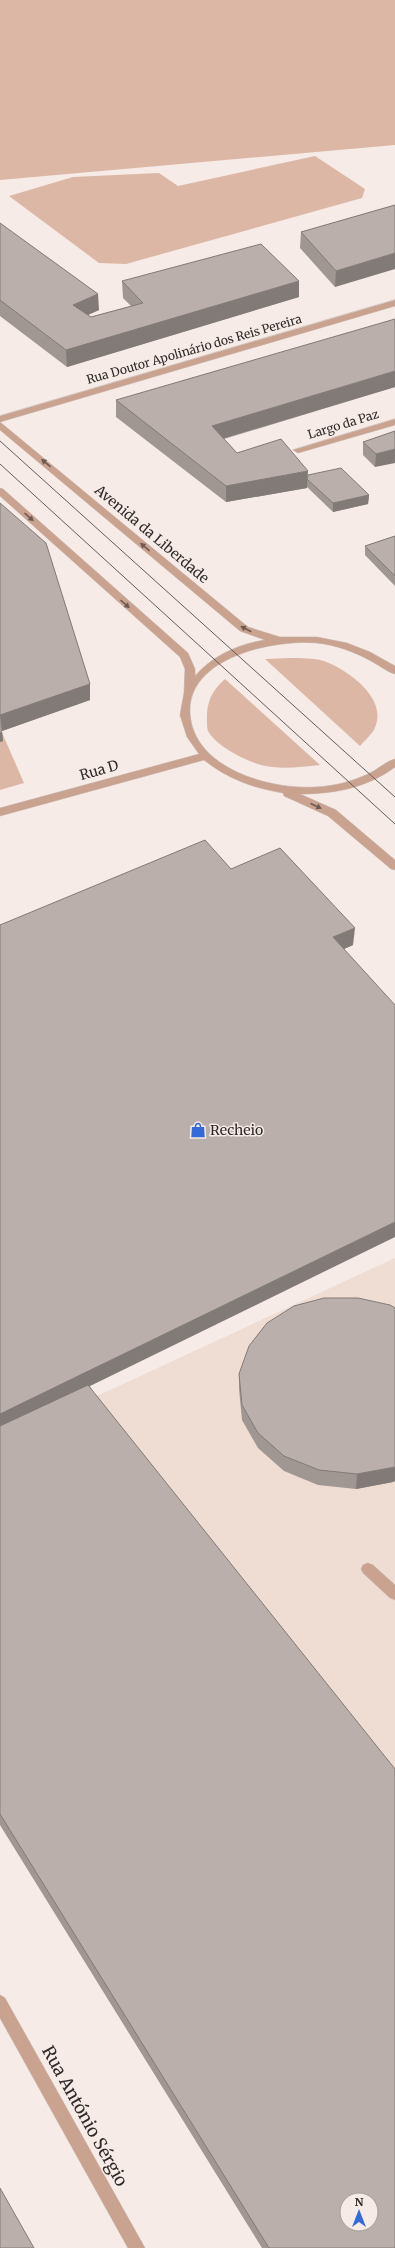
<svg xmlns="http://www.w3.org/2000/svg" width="395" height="2248" viewBox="0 0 395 2248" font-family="Merriweather,serif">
<rect width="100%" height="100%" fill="#f6ebe6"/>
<path fill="#efdcd3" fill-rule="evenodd" d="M395 1258V2248H262L0 1825V1441ZM347 2200H371V2224H347Z"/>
<g fill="#dcb7a5">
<polygon points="0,0 395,0 395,145 0,180"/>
<polygon points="315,156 365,189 362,198 126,264 99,263 9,196 73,177 159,173 178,186"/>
<path d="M290 658C300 658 314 658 324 661 348 670 390 699 374 730 370 736 364 741 360 746L265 659Z"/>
<path d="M225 679 320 765C300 767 280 770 261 765 246 761 216 746 208 731 207 729 207 724 207 722 206 704 211 691 225 679Z"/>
<polygon points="0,728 24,783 0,790"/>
</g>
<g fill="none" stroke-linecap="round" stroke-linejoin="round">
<defs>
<g id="minor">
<polygon points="395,300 395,306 0,422 0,416"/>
<polygon points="395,419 395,425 298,453 293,450"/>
<path d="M0 422 248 627 280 637H317L347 643 370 652 395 666V674C387 672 379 665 371 661 355 652 336 645 317 643 275 639 187 657 190 713 193 769 271 790 316 787 336 786 354 781 372 772 379 768 387 761 395 759V767C367 788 334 794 300 794L336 810 395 860V870L391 869 328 816 284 796 283 793C253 788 228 779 204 760L0 816V808L199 754 187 737 180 715 184 693 185 669 180 657 0 496V488L3 489 188 653 195 669V676C212 656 238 644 265 640L240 631 0 430Z"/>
<polygon points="368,1563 373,1565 395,1585 395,1600 390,1598 363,1573 361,1569 363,1565"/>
<polygon points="0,1995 5,1998 145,2248 128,2248 0,2018"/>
</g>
</defs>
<use href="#minor" stroke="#d2c8c4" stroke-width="1"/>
<use href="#minor" fill="#caa390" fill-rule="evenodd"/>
<g stroke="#635c5a" stroke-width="1">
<polyline points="0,441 395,797"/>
<polyline points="0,464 395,824"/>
</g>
</g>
<g fill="#a09692">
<polygon points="395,205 335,287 300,248 301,232"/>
<polygon points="0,223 99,310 88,315 91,317 131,306 123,298 122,281 299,297 67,367 0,316"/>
<polygon points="395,387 224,439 237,453 308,475 369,495 368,504 333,512 307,487 307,488 226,502 116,417 116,400"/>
<polygon points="395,431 375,467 363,455 363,442"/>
<polygon points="0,503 90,684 90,700 2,731 3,741 0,742 0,729 1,731 0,728"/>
<polygon points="395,536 395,586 365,555 365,546"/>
<polygon points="231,869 353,945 344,949 90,1386 395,2248 262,2248 0,1825 0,925"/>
<polygon points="239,1374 393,1482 356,1489 318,1485 284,1471 258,1448 242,1420 239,1389"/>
</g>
<g fill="#827a77">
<polygon points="395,253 395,269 335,287 336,271"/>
<polygon points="299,281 299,297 67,367 66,350"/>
<polygon points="98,294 99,310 74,321 73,305"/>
<polygon points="395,371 395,387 211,442 212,426"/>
<polygon points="395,449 395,463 375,467 376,454"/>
<polygon points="308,471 307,488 226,502 226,486"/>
<polygon points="369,495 368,504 333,512 333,503"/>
<polygon points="90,684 90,700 2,731 0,715"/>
<polygon points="2,732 3,741 0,742 0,733"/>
<polygon points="355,928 353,945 332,954 333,937"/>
<polygon points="395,1222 395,1237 0,1430 0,1414"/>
<polygon points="395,1467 395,1481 393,1482 356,1489 357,1474"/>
</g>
<g fill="#baafaa" stroke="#827a77" fill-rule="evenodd">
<polygon points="395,205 395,253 336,271 301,232"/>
<polygon points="0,223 98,294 73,305 91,317 143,303 122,281 261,244 299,281 66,350 0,300"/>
<polygon points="395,319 395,371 212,426 237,453 281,439 308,471 226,486 116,400"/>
<polygon points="395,431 395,449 376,454 363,442"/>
<polygon points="341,468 369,495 333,503 307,479 308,475"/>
<polygon points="0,503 46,543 90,684 0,715"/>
<polygon points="395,536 395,576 365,546"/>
<polygon points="205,840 231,869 280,848 355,928 333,937 395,1005 395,1222 0,1414 0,925"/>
<polygon points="324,1298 358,1298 390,1305 395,1308 395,1467 357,1474 319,1470 284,1456 258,1433 242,1405 239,1374 249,1346 267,1323 294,1306"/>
<path d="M88 1385 395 1769V2248H269L0 1814V1426ZM347 2200H371V2224H347Z"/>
<polygon points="0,2188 34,2248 0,2248"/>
</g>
<defs><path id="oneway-solid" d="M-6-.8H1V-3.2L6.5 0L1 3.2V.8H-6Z"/></defs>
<g fill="#6d5a52">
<use href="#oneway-solid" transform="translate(46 463) rotate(-140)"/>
<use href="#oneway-solid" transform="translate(29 517) rotate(42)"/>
<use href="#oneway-solid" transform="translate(145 547) rotate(-140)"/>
<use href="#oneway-solid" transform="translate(125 604) rotate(42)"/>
<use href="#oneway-solid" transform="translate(246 629) rotate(-152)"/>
<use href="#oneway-solid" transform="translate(316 806) rotate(25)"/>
</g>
<defs>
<symbol id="shop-bare" viewBox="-9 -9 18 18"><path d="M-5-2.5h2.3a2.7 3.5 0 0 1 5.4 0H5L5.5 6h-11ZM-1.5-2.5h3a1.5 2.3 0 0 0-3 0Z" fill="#3469d9" stroke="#f6ebe6" stroke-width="2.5" paint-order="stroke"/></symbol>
</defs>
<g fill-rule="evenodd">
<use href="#shop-bare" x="187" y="1119" width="22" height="22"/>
</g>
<g text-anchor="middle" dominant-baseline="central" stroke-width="3" stroke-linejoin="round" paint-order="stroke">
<g font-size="12" fill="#2f2a29" stroke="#f6ebe6">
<text transform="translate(194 349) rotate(-16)">Rua Doutor Apolinário dos Reis Pereira</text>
<text transform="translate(343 424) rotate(-17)">Largo da Paz</text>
</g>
<g font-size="14" fill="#2f2a29" stroke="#f6ebe6">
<text transform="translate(152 534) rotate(40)">Avenida da Liberdade</text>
<text transform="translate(99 770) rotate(-16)">Rua D</text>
</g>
<g font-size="14" fill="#2f2a29" stroke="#f6ebe6" text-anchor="start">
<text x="210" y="1130">Recheio</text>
</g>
<g font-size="17" fill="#2f2a29" stroke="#f6ebe6">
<text transform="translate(85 2116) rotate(61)">Rua António Sérgio</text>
</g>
</g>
<g transform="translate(359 2212)"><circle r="19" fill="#f6ebe6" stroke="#a69e9a"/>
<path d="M0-3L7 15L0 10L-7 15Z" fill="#3469d9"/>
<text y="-6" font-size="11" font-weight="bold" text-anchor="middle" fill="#2f2a29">N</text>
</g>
</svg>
